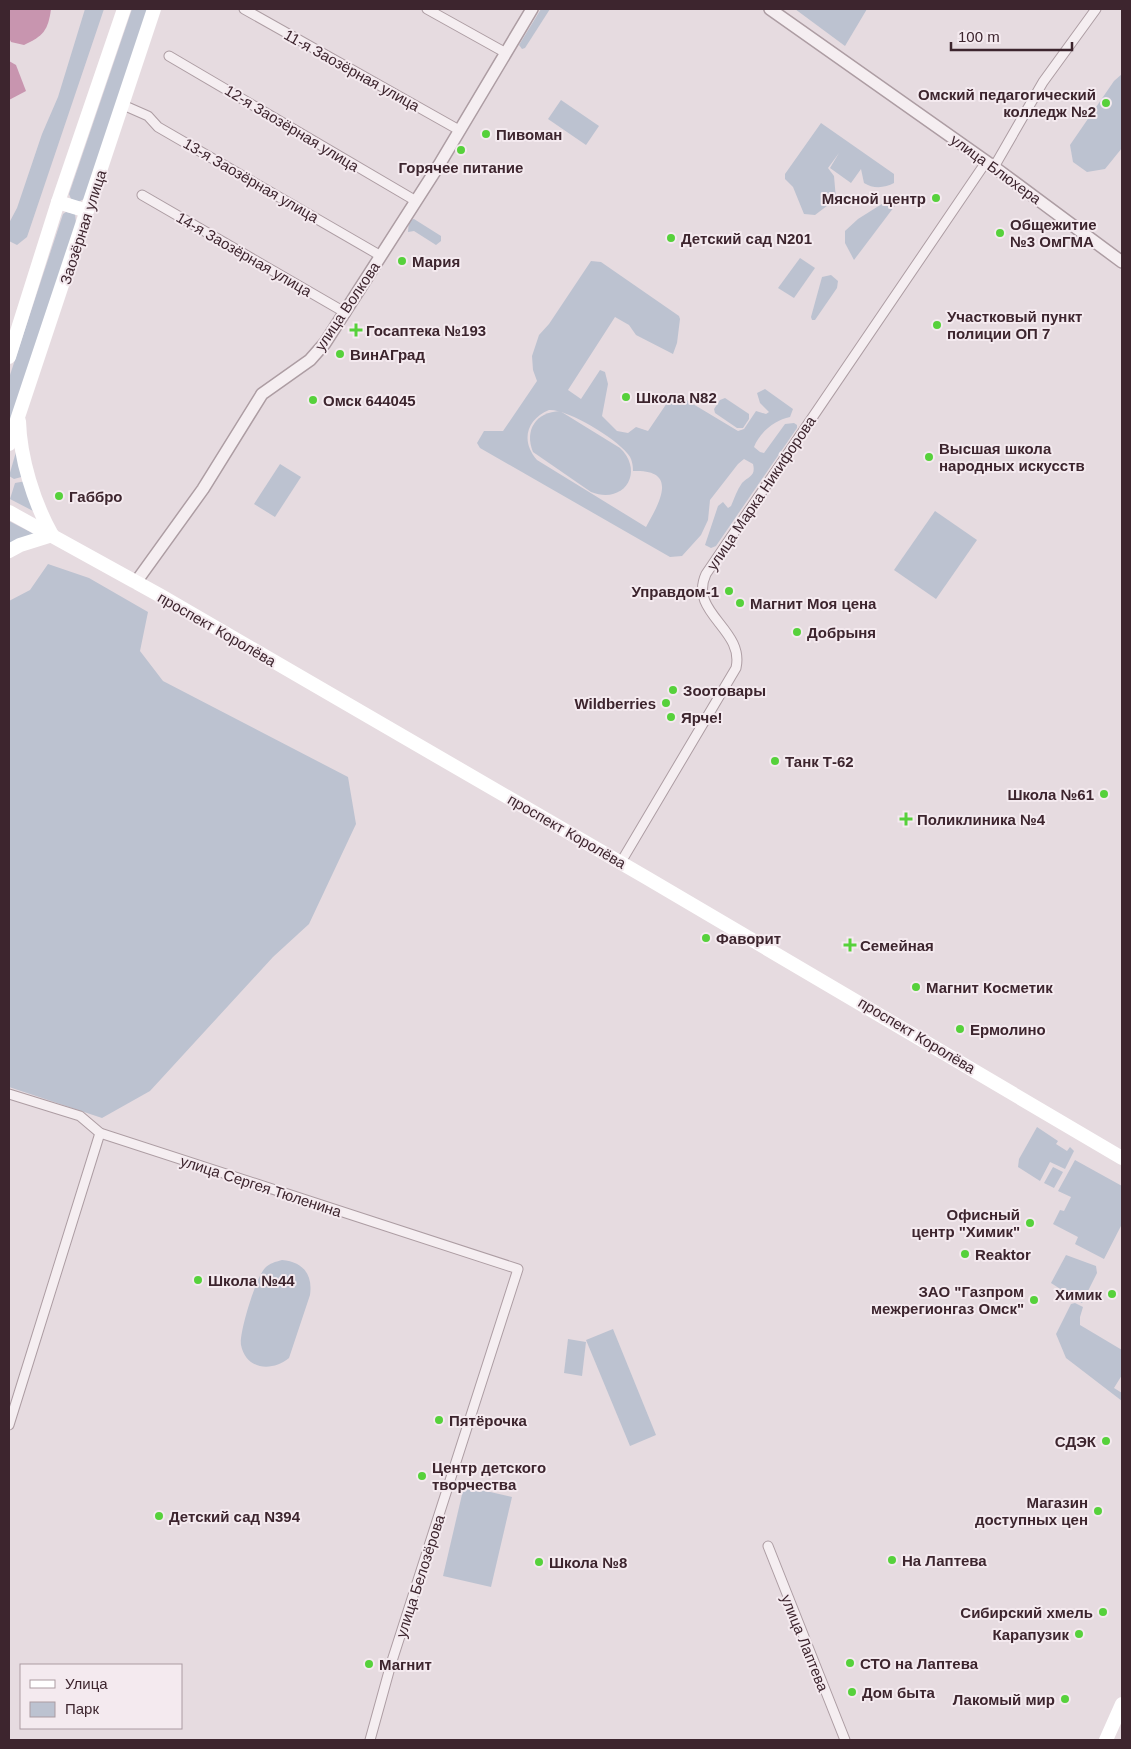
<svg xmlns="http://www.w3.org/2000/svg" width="1131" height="1749" viewBox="0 0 1131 1749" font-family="Arial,sans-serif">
<rect width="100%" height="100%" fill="#e6dbe0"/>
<g fill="#bcc2d0" fill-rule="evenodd">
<polygon points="85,9 104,9 27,237 17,245 9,241 9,223 17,208 42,134 58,97"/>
<polygon points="132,9 148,9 84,199 78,202 71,199 69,194"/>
<polygon points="541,9 550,9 525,48 522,49 519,45"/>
<polygon points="795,9 867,9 845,46"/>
<polygon points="1122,74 1122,148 1105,169 1087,172 1073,162 1070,145 1114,81"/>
<polygon points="561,100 599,126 586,145 548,119"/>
<path d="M821 123 894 174V183C885 188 873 189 864 183L861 169 851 183 830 168 839 153 828 168 834 176 836 199 815 215 804 214 793 187 785 179V174Z"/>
<polygon points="893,197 897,199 897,203 854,260 845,243 845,231 858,219"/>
<polygon points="66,212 75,214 76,223 9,424 10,375 63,214"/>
<polygon points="414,219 441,236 441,241 436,245 414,231 408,232 409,220"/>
<polygon points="800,258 815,268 794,298 778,288"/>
<path d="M591 261 601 262 679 316 680 319 677 343 673 354 636 335 629 325 615 317 568 390 581 399 600 370 605 372 608 384 602 416 617 431 628 433 636 427 648 431 669 400 677 405 683 398 738 431 744 429 756 411 766 414 769 412 760 403 757 393 765 389 793 409 790 417C775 420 760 432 754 447L760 452 764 453 785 424 794 423 797 425V428L716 546 711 548 705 545 718 506 723 502 728 508 731 506C734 499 737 490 742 483 749 476 756 476 753 464L744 459 738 464 710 500 708 520 701 535 682 556 670 557 480 448 477 443 484 431H503L537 381 533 370 532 356 539 335 549 324ZM549 410C568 409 615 438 627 453 632 458 633 465 633 471 679 469 660 502 646 527L537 460C520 441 527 419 549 410Z"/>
<polygon points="831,275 838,281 837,288 815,320 812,320 811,317 822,277"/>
<polygon points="725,398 749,414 749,419 743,428 737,428 715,413 714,409 720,400"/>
<path d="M560 411 620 448C645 472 624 505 591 492L533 452C524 430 536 412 560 411Z"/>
<polygon points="18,445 25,476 14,479 9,476"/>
<polygon points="280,464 301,477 275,517 254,504"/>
<polygon points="26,481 35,512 10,499 15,483"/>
<polygon points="935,511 977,540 936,599 894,570"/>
<polygon points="9,521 36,535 9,546"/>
<polygon points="48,564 89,578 148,612 140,651 163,681 348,777 356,824 309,924 273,957 150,1091 102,1118 9,1087 9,601 30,590"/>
<polygon points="1037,1127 1058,1141 1056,1144 1067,1151 1070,1147 1074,1151 1065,1169 1050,1162 1040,1181 1018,1167 1019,1159"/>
<polygon points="1075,1160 1122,1186 1122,1224 1104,1259 1075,1244 1078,1237 1053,1224 1060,1210 1064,1211 1071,1197 1058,1191"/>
<polygon points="1053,1167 1063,1172 1054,1188 1044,1183"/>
<polygon points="1066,1255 1096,1266 1097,1273 1082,1303 1051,1283"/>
<path d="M282 1260C303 1262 313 1274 310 1295L289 1358C272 1372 246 1370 241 1345 239 1333 256 1277 265 1268 270 1263 275 1262 282 1260Z"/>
<polygon points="1075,1303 1083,1307 1080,1317 1080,1325 1122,1350 1122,1375 1114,1388 1122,1393 1122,1401 1066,1358 1056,1334 1071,1304"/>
<polygon points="613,1329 656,1435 630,1446 586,1340"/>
<polygon points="568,1339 586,1342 582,1376 564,1373"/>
<polygon points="464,1486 512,1497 491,1587 443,1576"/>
</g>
<g fill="#c895af">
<path d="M9 9H51C48 31 43 36 24 45L11 42 9 38Z"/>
<polygon points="9,61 16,65 26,91 9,100"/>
</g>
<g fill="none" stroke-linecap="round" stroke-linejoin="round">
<defs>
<g id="minor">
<polyline points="244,9 459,130"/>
<polyline points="427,9 506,53"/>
<polyline points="169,56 416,201"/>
<polyline points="123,105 148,116 158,127 381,256"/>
<polyline points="994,167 1043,82 1096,9"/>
<polyline points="142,195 346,313"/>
<path d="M621 862 736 668C745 629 688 613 706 574L986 162"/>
<polyline points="9,1094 80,1116 100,1133 518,1269 391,1664 370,1740"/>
<polyline points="9,1425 100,1133"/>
<polyline points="768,1546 845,1740"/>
</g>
<g id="tertiary">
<polyline points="770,9 994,167 1122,262"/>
<polyline points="136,582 203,489 262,394 310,360 325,343 439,165 532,9"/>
</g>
</defs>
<use href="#minor" stroke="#ad9da3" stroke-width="11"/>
<use href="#tertiary" stroke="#ad9da3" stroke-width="14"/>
<use href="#minor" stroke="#f5eef1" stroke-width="9"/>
<use href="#tertiary" stroke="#f5eef1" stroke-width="11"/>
<g stroke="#fff" stroke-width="14">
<polyline points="58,202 87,211"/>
<polyline points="9,357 58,202 124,9"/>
<path d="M19 421C20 458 34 503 52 535"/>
<polyline points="9,444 154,9"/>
<polyline points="9,512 161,596 647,878 1122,1158"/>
<polyline points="9,551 20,545 52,535"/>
<polyline points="1106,1740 1122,1704"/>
</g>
</g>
<g fill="#56d13b" stroke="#f4eaef" stroke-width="2">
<circle cx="1106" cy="103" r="5"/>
<circle cx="486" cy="134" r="5"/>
<circle cx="461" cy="150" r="5"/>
<circle cx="936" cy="198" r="5"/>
<circle cx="1000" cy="233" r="5"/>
<circle cx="671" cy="238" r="5"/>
<circle cx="402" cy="261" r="5"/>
<circle cx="937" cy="325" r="5"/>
<path d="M353.5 322.5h5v5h5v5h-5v5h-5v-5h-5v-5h5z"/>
<circle cx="340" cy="354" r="5"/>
<circle cx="626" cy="397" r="5"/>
<circle cx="313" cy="400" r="5"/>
<circle cx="929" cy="457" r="5"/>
<circle cx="59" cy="496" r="5"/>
<circle cx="729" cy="591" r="5"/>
<circle cx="740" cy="603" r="5"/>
<circle cx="797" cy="632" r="5"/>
<circle cx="673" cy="690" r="5"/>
<circle cx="666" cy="703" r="5"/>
<circle cx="671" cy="717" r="5"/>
<circle cx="775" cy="761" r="5"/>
<circle cx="1104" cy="794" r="5"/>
<path d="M903.5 811.5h5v5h5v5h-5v5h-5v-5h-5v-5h5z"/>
<circle cx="706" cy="938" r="5"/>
<path d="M847.5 937.5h5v5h5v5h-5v5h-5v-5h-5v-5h5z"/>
<circle cx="916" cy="987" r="5"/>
<circle cx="960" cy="1029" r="5"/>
<circle cx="1030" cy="1223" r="5"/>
<circle cx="965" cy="1254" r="5"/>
<circle cx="198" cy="1280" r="5"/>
<circle cx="1112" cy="1294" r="5"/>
<circle cx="1034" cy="1300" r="5"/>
<circle cx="439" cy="1420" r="5"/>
<circle cx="1106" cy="1441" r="5"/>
<circle cx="422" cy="1476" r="5"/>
<circle cx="1098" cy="1511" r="5"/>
<circle cx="159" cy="1516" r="5"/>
<circle cx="892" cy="1560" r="5"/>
<circle cx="539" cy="1562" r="5"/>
<circle cx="1103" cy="1612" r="5"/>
<circle cx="1079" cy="1634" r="5"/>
<circle cx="850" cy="1663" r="5"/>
<circle cx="369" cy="1664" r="5"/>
<circle cx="852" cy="1692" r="5"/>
<circle cx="1065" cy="1699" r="5"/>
</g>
<g text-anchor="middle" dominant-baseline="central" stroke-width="4" stroke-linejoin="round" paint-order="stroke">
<g font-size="15" fill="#3d252e" stroke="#f4eaef">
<text transform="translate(352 70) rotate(29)">11-я Заозёрная улица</text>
<text transform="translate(292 128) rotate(31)">12-я Заозёрная улица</text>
<text transform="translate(996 169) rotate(36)">улица Блюхера</text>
<text transform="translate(251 180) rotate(30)">13-я Заозёрная улица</text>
<text transform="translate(83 227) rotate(-72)">Заозёрная улица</text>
<text transform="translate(244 254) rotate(30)">14-я Заозёрная улица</text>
<text transform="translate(347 306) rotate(-56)">улица Волкова</text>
<text transform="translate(761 493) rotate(-56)">улица Марка Никифорова</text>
<text transform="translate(217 629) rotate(30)">проспект Королёва</text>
<text transform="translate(567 831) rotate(30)">проспект Королёва</text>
<text transform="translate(917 1035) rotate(31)">проспект Королёва</text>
<text transform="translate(261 1186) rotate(18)">улица Сергея Тюленина</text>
<text transform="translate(420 1576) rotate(-72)">улица Белозёрова</text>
<text transform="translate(805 1643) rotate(68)">улица Лаптева</text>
</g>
<g font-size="15" font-weight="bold" fill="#3d252e" stroke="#f4eaef" text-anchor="start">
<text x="1096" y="94" text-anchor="end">Омский педагогический<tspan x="1096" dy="17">колледж №2</tspan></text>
<text x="496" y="134">Пивоман</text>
<text x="461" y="167" text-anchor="middle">Горячее питание</text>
<text x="926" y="198" text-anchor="end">Мясной центр</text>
<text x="1010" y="224">Общежитие<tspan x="1010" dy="17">№3 ОмГМА</tspan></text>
<text x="681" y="238">Детский сад N201</text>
<text x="412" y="261">Мария</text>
<text x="947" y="316">Участковый пункт<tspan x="947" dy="17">полиции ОП 7</tspan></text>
<text x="366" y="330">Госаптека №193</text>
<text x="350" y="354">ВинАГрад</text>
<text x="636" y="397">Школа N82</text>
<text x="323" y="400">Омск 644045</text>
<text x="939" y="448">Высшая школа<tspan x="939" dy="17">народных искусств</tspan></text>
<text x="69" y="496">Габбро</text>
<text x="719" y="591" text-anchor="end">Управдом-1</text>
<text x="750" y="603">Магнит Моя цена</text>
<text x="807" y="632">Добрыня</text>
<text x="683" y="690">Зоотовары</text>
<text x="656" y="703" text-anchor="end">Wildberries</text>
<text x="681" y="717">Ярче!</text>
<text x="785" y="761">Танк Т-62</text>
<text x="1094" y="794" text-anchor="end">Школа №61</text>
<text x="917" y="819">Поликлиника №4</text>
<text x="716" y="938">Фаворит</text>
<text x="860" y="945">Семейная</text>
<text x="926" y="987">Магнит Косметик</text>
<text x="970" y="1029">Ермолино</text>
<text x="1020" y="1214" text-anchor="end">Офисный<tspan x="1020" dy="17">центр "Химик"</tspan></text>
<text x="975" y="1254">Reaktor</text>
<text x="208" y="1280">Школа №44</text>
<text x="1024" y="1291" text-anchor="end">ЗАО "Газпром<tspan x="1024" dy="17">межрегионгаз Омск"</tspan></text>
<text x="1102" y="1294" text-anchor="end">Химик</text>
<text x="449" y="1420">Пятёрочка</text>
<text x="1096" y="1441" text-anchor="end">СДЭК</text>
<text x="432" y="1467">Центр детского<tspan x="432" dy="17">творчества</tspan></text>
<text x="1088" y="1502" text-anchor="end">Магазин<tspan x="1088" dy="17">доступных цен</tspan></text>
<text x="169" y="1516">Детский сад N394</text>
<text x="902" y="1560">На Лаптева</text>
<text x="549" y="1562">Школа №8</text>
<text x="1093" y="1612" text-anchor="end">Сибирский хмель</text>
<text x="1069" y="1634" text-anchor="end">Карапузик</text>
<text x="860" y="1663">СТО на Лаптева</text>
<text x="379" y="1664">Магнит</text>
<text x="862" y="1692">Дом быта</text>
<text x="1055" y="1699" text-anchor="end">Лакомый мир</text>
</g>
</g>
<rect width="1131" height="1749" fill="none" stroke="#3d252e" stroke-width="20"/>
<rect x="20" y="1664" width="162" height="65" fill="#f4eaef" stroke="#ab9ba2"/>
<rect x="30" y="1680" width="25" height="8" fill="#ffffff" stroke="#ab9ba2"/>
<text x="65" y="1689" font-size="15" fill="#3d252e">Улица</text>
<rect x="30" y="1702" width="25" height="15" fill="#bcc2d0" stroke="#ab9ba2"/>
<text x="65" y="1714" font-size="15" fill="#3d252e">Парк</text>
<path d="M951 42v8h121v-8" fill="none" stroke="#3d252e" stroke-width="2.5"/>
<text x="958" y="42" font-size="15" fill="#3d252e" stroke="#f4eaef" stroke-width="4" paint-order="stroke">100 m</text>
</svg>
